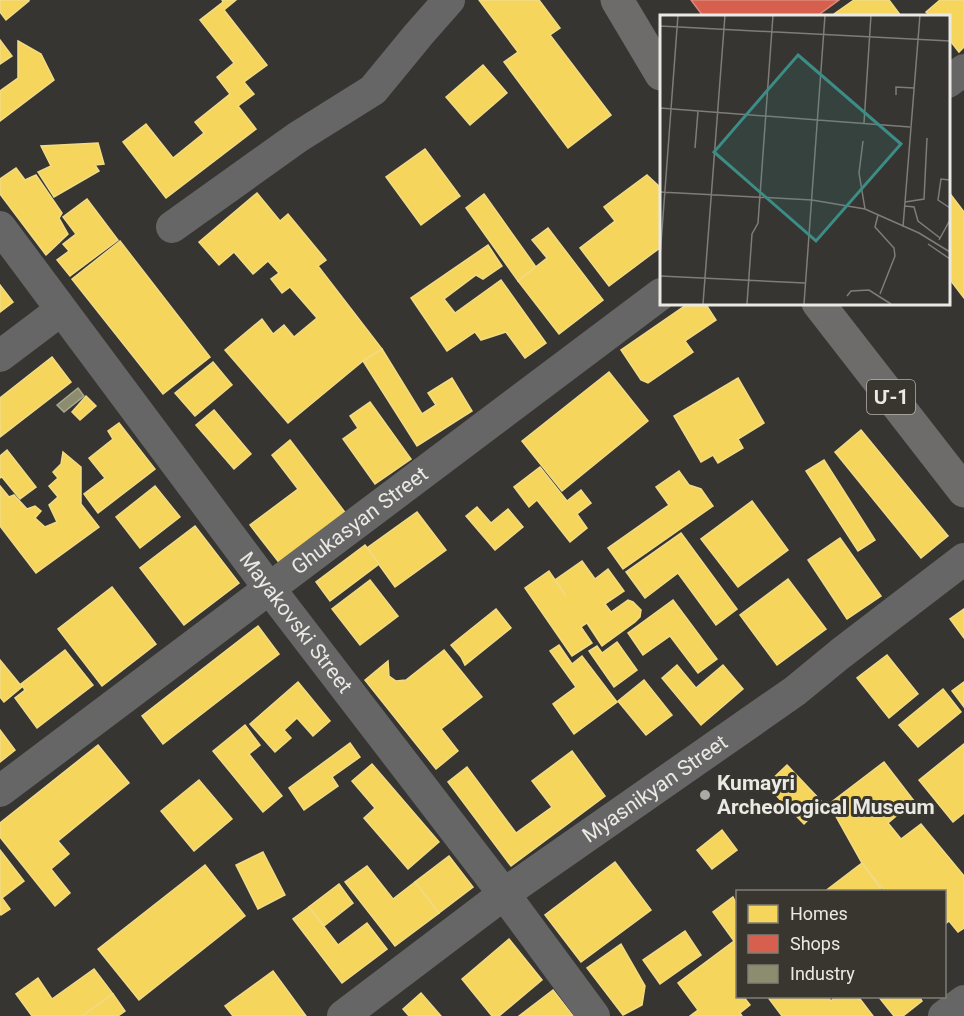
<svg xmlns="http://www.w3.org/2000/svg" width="964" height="1016" viewBox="0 0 964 1016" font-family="Roboto,'Noto Sans Armenian',sans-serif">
<rect width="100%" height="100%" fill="#363531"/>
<g fill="#f6d55c" stroke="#f2db85" stroke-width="1.5">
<polygon points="0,0 29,0 29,1 6,20 0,12"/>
<polygon points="222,0 236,0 224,10 267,65 244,82 254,94 238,106 256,129 166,198 123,142 146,124 173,158 204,133 195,122 230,94 217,77 234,63 200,20 223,2"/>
<polygon points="479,0 539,0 560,28 550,35 611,115 568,148 504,62 518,52"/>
<polygon points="854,0 889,0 901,16 835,16 834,14"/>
<polygon points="940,0 963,0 964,1 964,47 959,52 948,38 948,16 930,16 926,12"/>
<polygon points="0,40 12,56 0,64"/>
<polygon points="18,41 41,54 54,80 0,121 0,91 18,78"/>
<polygon points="483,65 507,93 470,125 446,97"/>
<polygon points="98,143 104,164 95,165 99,171 54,197 38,172 51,166 41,146"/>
<polygon points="425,149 460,196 421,225 386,177"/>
<polygon points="16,168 25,180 36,175 62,213 59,218 68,234 46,255 0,194 0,179"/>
<polygon points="647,175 661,188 661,247 609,286 580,248 615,221 604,207"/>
<polygon points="948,191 964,212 964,298 948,277"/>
<polygon points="257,193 280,221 288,214 326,260 318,266 382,349 363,361 288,423 225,350 262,319 273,334 284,325 294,337 317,318 290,287 282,293 271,279 279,273 268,261 253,274 234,252 219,265 199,242"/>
<polygon points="484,194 536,267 518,281 466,208"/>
<polygon points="87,199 118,240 70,276 57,260 69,251 63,244 76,234 63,217"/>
<polygon points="548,228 603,300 559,334 518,281 547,258 532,240"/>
<polygon points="120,241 210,357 163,394 72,279"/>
<polygon points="488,245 502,266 483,279 476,275 444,299 455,313 501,280 546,343 525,358 506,332 481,340 475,332 447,351 411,298"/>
<polygon points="0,285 13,302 0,312"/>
<polygon points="689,303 705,303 716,320 685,341 693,352 648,383 641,380 621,350"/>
<polygon points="382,349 422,414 436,405 428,393 452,378 472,411 417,446 363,361"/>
<polygon points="52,357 71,382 0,437 0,398"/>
<polygon points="213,362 232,385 195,416 175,393"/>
<polygon points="609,372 648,421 562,491 522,441"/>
<polygon points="738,378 764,423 738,439 743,448 718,463 713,455 701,462 674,416"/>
<polygon points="86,396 96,406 80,420 72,412"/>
<polygon points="370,402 411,459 375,484 343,439 358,428 350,416"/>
<polygon points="214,410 251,454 234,469 196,425"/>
<polygon points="119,423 155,469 98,513 84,494 105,478 89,458 113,439 108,431"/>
<polygon points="861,430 948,536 921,558 835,452"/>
<polygon points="290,440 347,515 281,565 250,525 298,489 272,455"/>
<polygon points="7,450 36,487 20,499 2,477 0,478 0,456"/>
<polygon points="63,452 81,467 81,504 99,527 36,573 0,526 0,486 9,497 14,495 27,509 35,506 41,511 35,518 45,527 57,522 49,505 58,497 49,486 58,478 53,472 61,464"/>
<polygon points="824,460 875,540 858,551 806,471"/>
<polygon points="540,467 567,501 581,490 591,503 577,514 587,528 570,542 537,500 529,507 514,487"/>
<polygon points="679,471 689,485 701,489 713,506 623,569 608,548 669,505 656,487"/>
<polygon points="155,486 180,517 140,548 116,517"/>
<polygon points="752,501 788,550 738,587 701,539"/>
<polygon points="477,507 491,523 508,509 523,527 495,550 466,516"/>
<polygon points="417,512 446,550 395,587 367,548"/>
<polygon points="195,526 239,583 184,625 140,568"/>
<polygon points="681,533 737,609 716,625 678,573 645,598 626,572"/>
<polygon points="840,538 881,596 847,619 808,560"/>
<polygon points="365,545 379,564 330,601 316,582"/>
<polygon points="582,561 595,579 608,569 624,591 605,604 611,612 628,600 633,602 641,610 640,617 635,622 602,646 587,623 581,627 592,643 572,656 525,588 549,571 566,596 555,580"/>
<polygon points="788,579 826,629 777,665 740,615"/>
<polygon points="370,580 398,616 360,645 332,609"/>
<polygon points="112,587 156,644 102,686 58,629"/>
<polygon points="673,600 717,659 698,673 670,636 643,655 628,633"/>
<polygon points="496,609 511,628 465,665 461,657 451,645"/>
<polygon points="964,609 964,638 950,619"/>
<polygon points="258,626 279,654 163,744 142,716"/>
<polygon points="617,642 637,670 614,687 589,651 597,646 602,653"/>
<polygon points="559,645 572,664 582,656 617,702 574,734 553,704 576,687 550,651"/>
<polygon points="65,650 93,685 37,728 15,698 25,690 21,684"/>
<polygon points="444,650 482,697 441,729 458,751 436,769 365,680 388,661 389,676 396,681 406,680"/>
<polygon points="887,655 918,694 889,718 857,678"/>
<polygon points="0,660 22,687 4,702 0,697"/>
<polygon points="677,665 696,688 723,665 743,689 701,725 662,678"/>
<polygon points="644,680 672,715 646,735 618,701"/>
<polygon points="298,682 330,721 313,736 297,718 284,730 291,738 275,752 250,724"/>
<polygon points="964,682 964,707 952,691"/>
<polygon points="943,689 961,712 918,747 899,725"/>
<polygon points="245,725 260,745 249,754 282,796 263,812 213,751"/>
<polygon points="0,730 15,750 0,762"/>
<polygon points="350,743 360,757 332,777 338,786 304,810 289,788"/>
<polygon points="964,744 964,813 953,822 919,780"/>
<polygon points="98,745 129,783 58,841 69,854 51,869 70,893 55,906 0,837 0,823"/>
<polygon points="572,751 605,796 511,866 448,782 467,767 516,833 552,807 532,781"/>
<polygon points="884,762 914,801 888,823 901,839 921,824 964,876 964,928 958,932 949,921 944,925 944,892 885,892 862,863 829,804"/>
<polygon points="372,764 439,842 408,869 364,818 375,808 352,781"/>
<polygon points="787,765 824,804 804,824 766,785"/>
<polygon points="199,780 232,819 194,851 161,811"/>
<polygon points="722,830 737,850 712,869 697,850"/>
<polygon points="0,850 24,881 2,898 10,909 1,915 0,913"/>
<polygon points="263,852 285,895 258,909 236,865"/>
<polygon points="449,856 473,887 439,913 415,882"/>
<polygon points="615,862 651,910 581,962 545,915"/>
<polygon points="862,863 881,889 878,892 824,892"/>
<polygon points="205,865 245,916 139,1000 98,949"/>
<polygon points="367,866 393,899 415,882 439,913 395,946 345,882"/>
<polygon points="339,884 353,903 324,926 309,907"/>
<polygon points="733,897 738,907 738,984 735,986 738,989 738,996 743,996 750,1005 740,1013 742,1016 690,1016 698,1010 678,983 734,941 713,912"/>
<polygon points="309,907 338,945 367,923 387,949 342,983 293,919"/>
<polygon points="685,931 701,955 660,984 643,960"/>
<polygon points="509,939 542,980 499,1016 492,1016 462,979"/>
<polygon points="621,944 645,986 642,1005 623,1015 587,968"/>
<polygon points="94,969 113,994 82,1016 32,1016 16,994 38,978 52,999"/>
<polygon points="273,971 306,1016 233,1016 225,1006"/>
<polygon points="553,990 573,1016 519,1016"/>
<polygon points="421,993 441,1016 409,1016 403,1009"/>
<polygon points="113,994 125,1011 118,1016 82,1016"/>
<polygon points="767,996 827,996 831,1001 836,996 847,996 860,999 873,1016 782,1016"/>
<polygon points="878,996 919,996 922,1001 903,1016 894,1016"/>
</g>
<polygon fill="#d6604d" stroke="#dc897a" stroke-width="1.5" points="691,0 839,0 817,16 703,16"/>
<polygon fill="#8c8c6e" stroke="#a8a891" stroke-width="1.5" points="78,388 84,396 64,412 57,405"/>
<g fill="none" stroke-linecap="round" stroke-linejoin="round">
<g stroke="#676666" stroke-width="32">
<polyline points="948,82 964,70"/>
<path id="s1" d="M0 227 269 588 504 894 594 1016"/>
<polyline points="172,227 298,137 373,90 419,34 449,0"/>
<polyline points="0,356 61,310"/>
<path id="s2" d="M0 791 661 294"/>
<path id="s3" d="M343 1016 504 894 795 691 840 654 964 559"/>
<polyline points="944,1016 964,1001"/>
</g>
<g stroke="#6d6c6a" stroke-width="33">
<polyline points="617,0 661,74"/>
<polyline points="818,303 964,491"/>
</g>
</g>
<circle fill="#abaaa5" stroke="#38362f" stroke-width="2" cx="705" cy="795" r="6"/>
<g text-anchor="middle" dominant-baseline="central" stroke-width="6" stroke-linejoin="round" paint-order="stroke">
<rect fill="#38362f" stroke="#b5b3ae" stroke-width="1.5" x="867" y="380" width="48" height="34" rx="4.5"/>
<g font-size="20" font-weight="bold" fill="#eae9e4">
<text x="891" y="397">Մ-1</text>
</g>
<g font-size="21" fill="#eae9e4" stroke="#38362f">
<text stroke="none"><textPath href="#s2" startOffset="450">Ghukasyan Street</textPath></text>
<text stroke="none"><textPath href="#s1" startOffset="494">Mayakovski Street</textPath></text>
<text stroke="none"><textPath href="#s3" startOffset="386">Myasnikyan Street</textPath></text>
</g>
<g font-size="21" font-weight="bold" fill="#eae9e4" stroke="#38362f" text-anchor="start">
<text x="717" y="783">Kumayri<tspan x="717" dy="24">Archeological Museum</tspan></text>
</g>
</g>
<g transform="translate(660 15)">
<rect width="290" height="290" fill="#363531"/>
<path fill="none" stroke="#7e7d79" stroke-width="1.5" d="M0 11 290 26M236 80V72L254 73M0 93 250 112M204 108 211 0M203 126 199 158 205 194M35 133 38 96M290 165 281 164 278 185 290 193M0 177 152 185 205 194 259 218 290 237M245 187 264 184 267 123M245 191 254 192 258 206 280 223M218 200 215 212 234 233 235 241 220 279M243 212 260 0M279 225 290 205M268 229 290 244M0 242 18 0M0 261 145 268M187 281 191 276 209 275 231 289M43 289 65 0M87 289 92 219 98 208 113 0M144 289 165 0"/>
<path fill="#3b8d86" fill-opacity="0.15" stroke="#3b8d86" stroke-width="3" d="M138 40 241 129 156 226 54 137Z"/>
<rect width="290" height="290" fill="none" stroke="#eae9e4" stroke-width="3"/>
</g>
<rect x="736" y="890" width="210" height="108" fill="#38362f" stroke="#7f7e77" stroke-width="1.5"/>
<rect x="748" y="905" width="30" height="18" fill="#f6d55c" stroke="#7f7e77" stroke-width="1.5"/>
<text x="790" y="920" font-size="18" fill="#eae9e4">Homes</text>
<rect x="748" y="935" width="30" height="18" fill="#d6604d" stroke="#7f7e77" stroke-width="1.5"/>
<text x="790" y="950" font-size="18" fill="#eae9e4">Shops</text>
<rect x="748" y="965" width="30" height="18" fill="#8c8c6e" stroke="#7f7e77" stroke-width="1.5"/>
<text x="790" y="980" font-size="18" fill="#eae9e4">Industry</text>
</svg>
